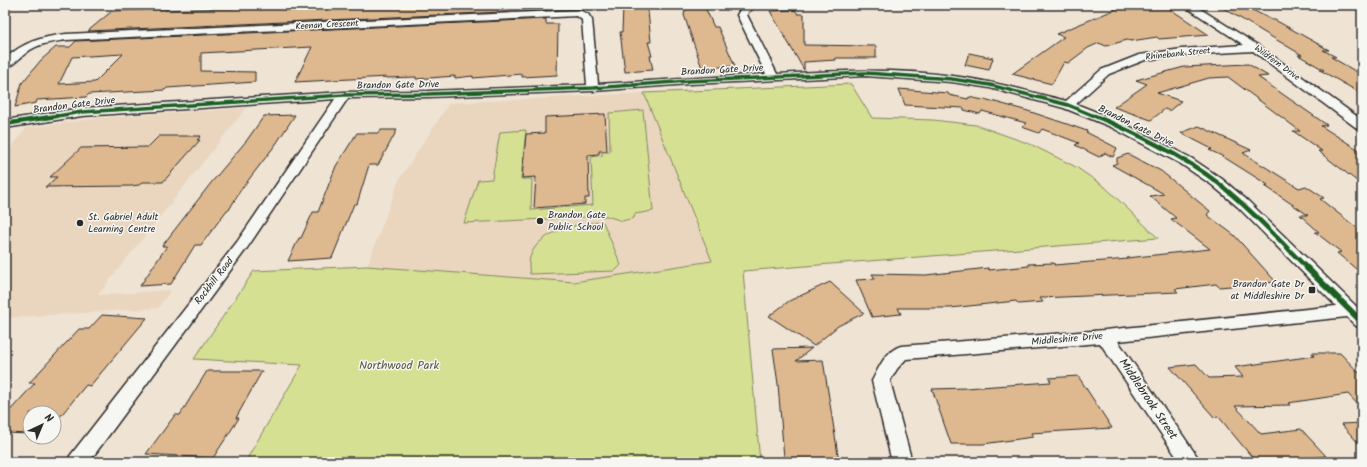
<svg xmlns="http://www.w3.org/2000/svg" width="1367" height="467" viewBox="0 0 1367 467" font-family="Kalam,sans-serif">
<rect width="100%" height="100%" fill="#efe3d4"/>
<filter id="ink" filterUnits="userSpaceOnUse"><feTurbulence type="fractalNoise" baseFrequency=".025" numOctaves="2"/><feDisplacementMap in="SourceGraphic" scale="8" xChannelSelector="R" yChannelSelector="G"/><feConvolveMatrix kernelMatrix="1 2 1 2 8 2 1 2 1" color-interpolation-filters="sRGB"/></filter>
<g filter="url(#ink)">
<g fill="#ead6bf">
<polygon points="644,93 713,261 574,282 367,266 399,180 449,103"/>
<polygon points="246,108 98,295 171,290 158,308 5,318 5,156 26,128 98,118"/>
</g>
<g fill="#d5e093" stroke="#80865f">
<polygon points="851,84 872,118 933,120 976,125 1030,144 1076,167 1105,187 1158,238 743,271 760,462 245,462 302,365 194,359 254,271 367,266 574,282 712,261 644,93"/>
<polygon points="643,110 653,211 635,214 634,218 622,221 607,216 464,223 478,180 492,179 500,132 526,130 521,179 532,179 531,210 593,205 591,157 602,156 602,152 610,152 609,113"/>
<path d="M603 222 621 265 615 271 530 274C529 270 529 266 529 262 533 231 579 223 603 222Z"/>
</g>
<g fill="#deb88f" stroke="#2b2b2b" fill-rule="evenodd">
<polygon points="286,5 545,5 546,10 88,31 112,11 166,9 165,10 227,8"/>
<polygon points="642,5 648,11 651,42 648,42 652,56 650,56 653,70 625,72 620,32 622,32 623,7"/>
<polygon points="686,5 704,5 714,27 718,27 735,66 702,68 684,15"/>
<polygon points="1126,5 1164,5 1209,35 1159,39 1157,37 1131,41 1127,40 1106,46 1099,43 1088,48 1068,63 1064,62 1052,84 1012,74 1064,37 1056,34"/>
<polygon points="1218,5 1243,5 1272,20 1275,20 1329,50 1323,50 1336,57 1331,57 1362,75 1362,94 1320,70 1324,70 1298,55 1302,55"/>
<polygon points="795,10 798,14 804,14 804,45 876,46 876,58 835,58 836,60 804,62 804,70 770,11"/>
<path d="M546 19V24H558L557 75 522 77V74L473 78V76L455 78V76L416 79V77L386 78 387 77 295 82 312 47 201 53V71L255 72V82L167 88 165 90 89 94 86 97 37 100 36 103 15 107 22 83 41 60 56 47H70L76 41ZM123 54 95 82 59 84 72 57Z"/>
<polygon points="969,53 993,58 989,70 965,65"/>
<polygon points="1248,64 1268,76 1258,77 1327,125 1321,126 1362,152 1362,185 1318,151 1322,151 1293,131 1300,131 1228,77 1209,78 1157,93 1181,101 1169,111 1165,109 1151,120 1114,107 1147,84 1136,80 1184,67"/>
<polygon points="899,89 948,93 949,95 968,99 969,97 983,100 984,99 1028,111 1061,122 1087,131 1086,132 1117,148 1113,157 1105,153 1099,157 1075,145 1079,143 1042,129 1039,133 1022,127 1026,123 982,111 980,114 964,110 964,108 905,105"/>
<polygon points="605,114 607,151 599,151 599,154 588,155 589,198 585,198 585,204 534,208 536,177 522,178 526,134 545,133 545,117"/>
<polygon points="295,115 276,144 240,191 229,210 227,210 201,245 195,245 171,284 140,286 167,246 162,246 211,183 247,140 264,116"/>
<polygon points="1199,126 1251,150 1243,153 1299,188 1306,186 1324,198 1320,199 1362,232 1362,274 1337,253 1341,252 1315,232 1319,232 1300,215 1308,215 1265,186 1268,185 1222,156 1209,150 1212,149 1181,133"/>
<polygon points="381,130 397,130 378,165 369,165 357,204 354,204 332,258 288,261 299,238 301,238 313,212 318,212 336,166 357,133 379,133"/>
<polygon points="159,136 201,136 197,140 200,140 163,182 143,182 139,185 131,186 45,187 57,177 50,177 81,148 148,147"/>
<polygon points="1128,154 1161,171 1210,211 1207,215 1234,235 1276,282 1219,287 1216,284 1175,289 1178,292 1040,298 1043,302 1018,304 1016,301 950,308 898,308 901,314 872,317 856,280 875,279 872,274 926,275 988,268 989,270 1029,266 1028,264 1054,263 1054,265 1128,259 1127,258 1210,249 1171,219 1176,218 1150,196 1164,194 1112,165 1117,163 1117,158"/>
<polygon points="830,282 864,313 838,326 814,346 769,316 789,301"/>
<polygon points="102,315 147,318 90,386 86,385 54,424 54,413 30,413 30,434 5,433 5,416 35,383 29,383 79,329 89,329"/>
<polygon points="812,348 796,361 823,360 839,461 784,458 778,384 773,349"/>
<polygon points="1312,353 1340,353 1362,376 1362,409 1348,394 1288,403 1290,405 1235,406 1261,434 1301,429 1326,456 1280,462 1256,462 1218,416 1214,417 1170,367 1196,364 1209,378 1243,377 1235,367 1314,356"/>
<polygon points="207,371 262,371 236,418 239,418 213,458 146,454 175,415 180,415"/>
<polygon points="1078,376 1112,428 1031,433 1033,437 983,444 951,444 932,389 966,388 1051,382 1049,378"/>
<polygon points="1362,423 1362,447 1341,424"/>
</g>
<g fill="none" stroke-linecap="round" stroke-linejoin="round">
<defs>
<path id="minor" d="M746 5H758L748 12 747 15 777 74C836 71 894 68 953 76 991 81 1028 91 1066 101L1101 70 1139 55 1182 49 1244 45 1183 5H1194L1259 46 1362 120V130L1358 129 1253 51 1182 55 1145 60 1109 74 1076 104 1119 121 1191 158 1222 179 1248 201 1362 312V328L1356 326 1347 317 1118 341 1201 462H1180L1100 343 906 359 897 369 890 381 912 462H892L872 381C879 368 885 351 901 346L1105 330 1336 306 1238 207 1212 185 1181 164 1111 127 1064 108 990 88 952 82 866 76 689 84 593 91 428 97 348 98 247 248 89 462H67L70 456 237 242 335 99 82 116 5 128V120L82 108 344 92 428 91 587 85 582 20 577 16 66 40C54 42 41 43 30 50 22 55 14 66 5 68V59C23 42 42 37 66 34L579 10 588 14 592 20 598 84 766 74 737 15 741 8Z"/>
</defs>
<use href="#minor" stroke="#2b2b2b" stroke-width="3"/>
<use href="#minor" fill="#f6f6f2" fill-rule="evenodd"/>
<defs>
<polyline id="cycleway-far2" points="51,117 82,112 344,95 428,94 593,88 689,81 866,73 952,79 990,85 1068,105 1097,117"/>
<g id="cycleway-far1">
<path d="M1095 116C1134 132 1185 157 1218 183 1251 209 1279 240 1308 269"/>
<polyline points="5,124 57,116"/>
</g>
<polyline id="cycleway" points="1307,268 1362,322"/>
</defs>
<use href="#cycleway-far2" stroke="#f6f6f2" stroke-width="5.5"/>
<use href="#cycleway-far1" stroke="#f6f6f2" stroke-width="7"/>
<use href="#cycleway" stroke="#f6f6f2" stroke-width="8"/>
<use href="#cycleway-far2" stroke="#1b5e20" stroke-width="3.5"/>
<use href="#cycleway-far1" stroke="#1b5e20" stroke-width="4.5"/>
<use href="#cycleway" stroke="#1b5e20" stroke-width="6"/>
</g>
</g>
<g fill="#2b2b2b" stroke="#f6f6f2" stroke-width="1.5">
<circle cx="540" cy="221" r="4"/>
<circle cx="80" cy="223" r="4"/>
<rect x="1308" y="286" width="8" height="8" rx="2"/>
</g>
<g text-anchor="middle" dominant-baseline="central" stroke-width="3" stroke-linejoin="round" paint-order="stroke">
<g font-size="9" fill="#2b2b2b" stroke="#f6f6f2">
<text transform="translate(327 25) rotate(-3)">Keenan Crescent</text>
<text transform="translate(1178 54) rotate(-6)">Rhinebank Street</text>
<text transform="translate(1277 63) rotate(36)">Wildfern Drive</text>
</g>
<g font-size="10" fill="#2b2b2b" stroke="#f6f6f2">
<text transform="translate(722 70) rotate(-3)">Brandon Gate Drive</text>
<text transform="translate(398 85) rotate(-1)">Brandon Gate Drive</text>
<text transform="translate(74 105) rotate(-7)">Brandon Gate Drive</text>
<text transform="translate(1136 126) rotate(26)">Brandon Gate Drive</text>
<text transform="translate(214 281) rotate(-52)">Rockhill Road</text>
<text transform="translate(1067 339) rotate(-5)">Middleshire Drive</text>
</g>
<g font-size="10" fill="#2b2b2b" stroke="#f6f6f2" text-anchor="start">
<text x="548" y="215">Brandon Gate<tspan x="548" dy="12">Public School</tspan></text>
<text x="88" y="217">St. Gabriel Adult<tspan x="88" dy="12">Learning Centre</tspan></text>
<text x="1304" y="284" text-anchor="end">Brandon Gate Dr<tspan x="1304" dy="12">at Middleshire Dr</tspan></text>
</g>
<g font-size="12" fill="#565845" stroke="#f6f6f2">
<text x="399" y="365">Northwood Park</text>
</g>
<g font-size="12" fill="#2b2b2b" stroke="#f6f6f2">
<text transform="translate(1148 399) rotate(56)">Middlebrook Street</text>
</g>
</g>
<rect width="1367" height="467" fill="none" stroke="#f6f6f2" stroke-width="20"/>
<rect x="10" y="10" width="1347" height="447" fill="none" stroke="#2b2b2b" stroke-width="1.5" filter="url(#ink)"/>
<g transform="translate(42 425) rotate(44)"><circle r="19" fill="#f6f6f2" stroke="#a5a5a2"/>
<path d="M0-3L7 15L0 10L-7 15Z" fill="#2b2b2b"/>
<text y="-6" font-size="11" font-weight="bold" text-anchor="middle" fill="#2b2b2b">N</text>
</g>
</svg>
